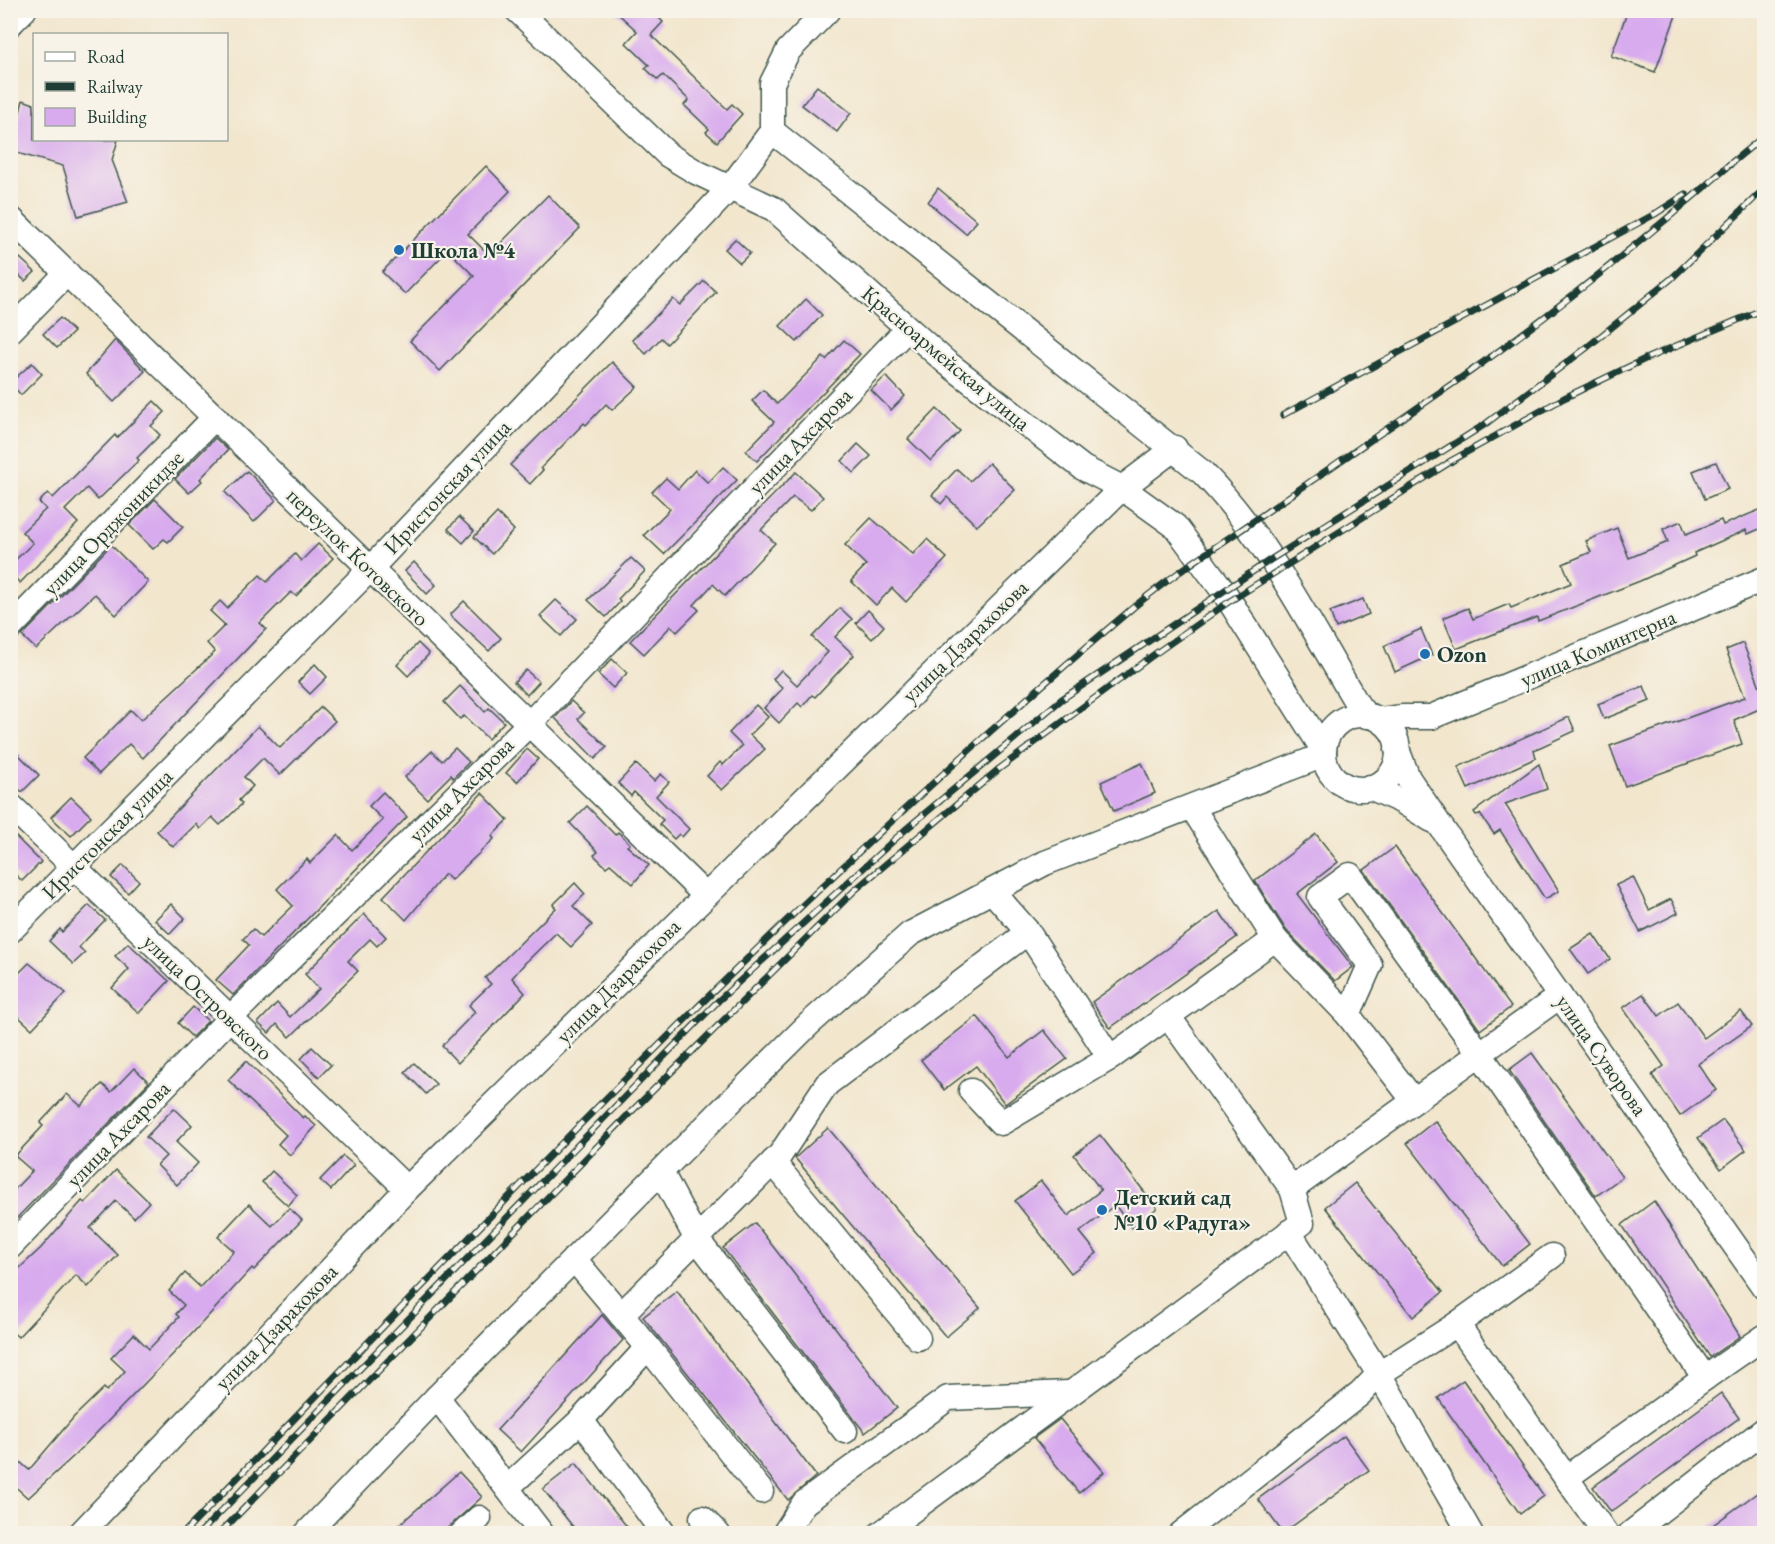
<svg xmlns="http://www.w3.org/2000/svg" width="1775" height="1544" viewBox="0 0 1775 1544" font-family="'EB Garamond',serif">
<rect width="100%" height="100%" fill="#f7f3e8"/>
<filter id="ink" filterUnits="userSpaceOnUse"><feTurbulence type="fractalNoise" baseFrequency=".0167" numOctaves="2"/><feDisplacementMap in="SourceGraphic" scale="12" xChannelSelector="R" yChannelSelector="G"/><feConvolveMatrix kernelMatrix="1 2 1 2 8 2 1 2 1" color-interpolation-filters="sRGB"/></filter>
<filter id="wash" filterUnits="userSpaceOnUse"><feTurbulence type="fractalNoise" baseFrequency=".008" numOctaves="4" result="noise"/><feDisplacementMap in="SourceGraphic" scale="24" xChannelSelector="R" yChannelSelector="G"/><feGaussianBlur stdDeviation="1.35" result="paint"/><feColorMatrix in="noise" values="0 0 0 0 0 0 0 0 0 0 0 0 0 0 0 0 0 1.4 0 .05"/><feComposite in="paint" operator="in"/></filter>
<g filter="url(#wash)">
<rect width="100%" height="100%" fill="#f2e6cd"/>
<g id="blocks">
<g fill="#d8aaee">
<polygon points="614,10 651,10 663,22 651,35 727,109 732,104 742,114 717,142 706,132 709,129 684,105 689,100 663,75 658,80 645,68 649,65 626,43 637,31"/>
<polygon points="1628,10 1678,10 1655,72 1611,56"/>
<polygon points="817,86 851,113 837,132 802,105"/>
<polygon points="23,100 34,104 34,140 118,140 112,160 128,202 78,216 63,166 10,151"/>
<polygon points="486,166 510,191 468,234 489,255 548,195 580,228 440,371 410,341 474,276 448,250 405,294 382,272"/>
<polygon points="938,188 977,221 966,234 928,202"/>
<polygon points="735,239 750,253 740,263 725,249"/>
<polygon points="20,258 35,272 25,281 11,267"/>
<polygon points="704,281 716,292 667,344 661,338 646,354 632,340 673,299 680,305"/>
<polygon points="806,299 822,315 797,342 780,326"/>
<polygon points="60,318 74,332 57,348 43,334"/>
<polygon points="115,340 145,371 114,402 86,374"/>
<polygon points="844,340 860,354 757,461 746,451 774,422 752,401 763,390 777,404 823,357 826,360"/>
<polygon points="612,362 637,387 612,410 606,404 586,425 584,423 541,468 543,470 530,484 510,465"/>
<polygon points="32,363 42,374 21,395 10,383"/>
<polygon points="886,376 905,396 891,410 871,390"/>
<polygon points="154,401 165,412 151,426 160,435 137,458 139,460 98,500 87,488 65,510 78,523 20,583 10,573 10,565 33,543 22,532 46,509 39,502 48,493 53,498 115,435 117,438"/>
<polygon points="937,409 960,431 931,461 908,439"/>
<polygon points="215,438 228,450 200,479 202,481 189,493 175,479"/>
<polygon points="858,444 871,456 854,473 842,461"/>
<polygon points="1716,462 1728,489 1705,499 1693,471"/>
<polygon points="989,463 1015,490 977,526 947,497 941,504 932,495 957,469 970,481"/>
<polygon points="723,467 737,480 664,554 644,535 670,509 652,492 666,478 678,489 695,470 708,483"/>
<polygon points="247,471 276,500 254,522 225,492"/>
<polygon points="796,472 823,497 811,510 793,497 761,530 775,543 725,596 713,584 694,605 699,610 677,632 671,626 644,654 630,641"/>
<polygon points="155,499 183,527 168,542 164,539 153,549 129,525"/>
<polygon points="1764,508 1764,527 1748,534 1746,530 1694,553 1695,556 1640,581 1538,621 1537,617 1456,649 1443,618 1468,608 1473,619 1509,604 1511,608 1571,583 1563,564 1591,552 1586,541 1617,528 1629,558 1668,542 1663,529 1681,521 1686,534 1721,520 1723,525"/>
<polygon points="497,513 514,530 492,554 474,537"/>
<polygon points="459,517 474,531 463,543 448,529"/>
<polygon points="871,518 913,554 927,539 947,558 906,602 892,588 876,605 851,581 866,565 845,545"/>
<polygon points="318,544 333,558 296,596 291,592 260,623 266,629 143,758 129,744 99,774 83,758 131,710 141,720 215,652 207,643 225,625 210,611 220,601 227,608 260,575 267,582 295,554 301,561"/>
<polygon points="111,545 148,582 116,615 95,594 36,649 22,636"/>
<polygon points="631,558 645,571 618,599 620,602 606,617 588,600"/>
<polygon points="414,562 436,585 427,594 405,571"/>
<polygon points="1363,599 1369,614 1336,628 1330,612"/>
<polygon points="556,600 577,619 561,636 540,616"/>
<polygon points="464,601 501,638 489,651 450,615"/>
<polygon points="840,608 852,619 835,637 854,655 815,697 812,695 802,707 798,703 779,723 764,708 783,688 773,679 781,670 797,685 828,652 812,637"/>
<polygon points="868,610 884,626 872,639 856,623"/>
<polygon points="1421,629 1432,655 1395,672 1384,646"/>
<polygon points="418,643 429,654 408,676 397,665"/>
<polygon points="1743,643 1764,697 1764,707 1734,720 1742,744 1625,786 1610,746 1745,697 1726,650"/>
<polygon points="612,659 627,673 613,688 598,674"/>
<polygon points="315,664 327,677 310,694 298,682"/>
<polygon points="526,670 539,682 527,695 514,682"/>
<polygon points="460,686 485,712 489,708 504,722 488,739 464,716 460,719 444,702"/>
<polygon points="1644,686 1650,701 1604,719 1598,704"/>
<polygon points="571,701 584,713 578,719 607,747 595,759 555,718"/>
<polygon points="756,705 768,717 750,735 765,749 722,790 707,776 720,762 723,765 742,746 729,733"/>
<polygon points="321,707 335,721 280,775 263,758 244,777 253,786 239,800 242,804 220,825 212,817 200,829 196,824 173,847 157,831 258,726 280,748"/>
<polygon points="1569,717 1575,731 1534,750 1536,758 1468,789 1458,767"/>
<polygon points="10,746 39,775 22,792 10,780"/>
<polygon points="455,748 469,762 453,778 451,775 427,799 405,777 432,751 442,761"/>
<polygon points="527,749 538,759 517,782 506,773"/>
<polygon points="1142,763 1155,793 1114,811 1101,782"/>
<polygon points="636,764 654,781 661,774 669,782 656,796 689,829 682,837 679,834 674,839 659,824 663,820 634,792 631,796 618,783"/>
<polygon points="1539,764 1547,789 1505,804 1559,891 1545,899 1500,830 1494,834 1480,814 1476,815 1474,812"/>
<polygon points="383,792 407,817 233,995 216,980 249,945 243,939 253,929 261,937 293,906 277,889 307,859 310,863 338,835 352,850 383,820 369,806"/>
<polygon points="482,793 508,820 492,836 494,839 451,880 445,874 406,920 383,897"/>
<polygon points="71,797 91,816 71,836 51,817"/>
<polygon points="587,806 615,835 618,832 630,844 627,846 649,865 633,884 610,864 606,867 594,855 598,852 570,823"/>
<polygon points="10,831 41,862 22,881 10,869"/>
<polygon points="1316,834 1338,862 1297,894 1353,967 1335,981 1286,930 1255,881"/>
<polygon points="1395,847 1511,1007 1480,1030 1364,870"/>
<polygon points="123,865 139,881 128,893 111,877"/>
<polygon points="1633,877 1649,910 1671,899 1678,913 1640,932 1616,885"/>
<polygon points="575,883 585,894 573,906 592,925 571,947 556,933 525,963 512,978 525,993 458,1063 442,1046 475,1012 469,1005 491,984 485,978 556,908 553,905"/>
<polygon points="171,904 185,918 170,934 155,920"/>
<polygon points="89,905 105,920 79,947 85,953 73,964 49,941 60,929 62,932"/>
<polygon points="1219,911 1237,937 1110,1028 1092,1002"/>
<polygon points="364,914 386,937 377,946 370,939 348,961 358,971 290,1037 277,1024 269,1033 258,1023 277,1003 290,1017 319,989 305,974"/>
<polygon points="1593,934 1610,959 1588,974 1570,949"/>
<polygon points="128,943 169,981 139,1013 112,988 129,969 115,956"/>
<polygon points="29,963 66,993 32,1029 10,1009 10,982"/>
<polygon points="1643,994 1659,1016 1678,1002 1704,1038 1741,1011 1752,1026 1698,1064 1716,1090 1680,1116 1652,1075 1664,1066 1623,1008"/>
<polygon points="193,1007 208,1021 192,1037 178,1023"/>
<polygon points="977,1016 1009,1057 1044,1030 1067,1059 1005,1104 976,1066 944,1090 921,1060"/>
<polygon points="312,1047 331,1065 319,1077 301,1059"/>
<polygon points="1532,1053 1622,1177 1596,1196 1509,1070"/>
<polygon points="246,1061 303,1118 305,1116 316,1126 290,1155 278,1144 286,1135 228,1080"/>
<polygon points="414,1063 436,1084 426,1094 405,1072"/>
<polygon points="134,1068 149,1082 10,1225 10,1194 32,1171 15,1156 43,1126 40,1123 67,1094 81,1106 102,1084 111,1092"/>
<polygon points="174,1108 192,1125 176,1142 198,1163 177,1185 157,1165 166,1156 146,1137"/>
<polygon points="1723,1120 1746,1150 1721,1169 1698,1138"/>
<polygon points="1435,1121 1530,1244 1502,1266 1407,1143"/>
<polygon points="828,1128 980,1308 946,1337 795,1158"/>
<polygon points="1100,1135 1157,1208 1132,1228 1115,1205 1080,1232 1097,1253 1071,1273 1015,1201 1041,1181 1068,1216 1101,1190 1074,1155"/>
<polygon points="343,1156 354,1165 331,1190 320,1180"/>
<polygon points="116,1170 149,1202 134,1218 116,1201 90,1228 118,1255 88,1287 76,1275 18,1337 10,1330 10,1277 41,1248 82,1201 85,1203"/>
<polygon points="272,1171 297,1195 288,1206 262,1182"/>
<polygon points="1355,1183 1443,1292 1413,1317 1325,1207"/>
<polygon points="1654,1201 1740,1336 1710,1357 1622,1225"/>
<polygon points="249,1204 272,1226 289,1208 302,1220 254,1270 252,1268 179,1348 76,1454 28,1498 10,1482 10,1453 29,1470 74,1417 104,1388 107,1391 125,1371 111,1358 134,1334 149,1349 179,1317 176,1314 184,1305 169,1291 185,1273 200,1287 234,1251 218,1237"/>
<polygon points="755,1223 897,1408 865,1433 723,1248"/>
<polygon points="677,1291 816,1476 788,1500 643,1317"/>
<polygon points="602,1315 623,1340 521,1452 497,1430"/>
<polygon points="1463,1380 1544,1496 1520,1514 1438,1398"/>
<polygon points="1721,1393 1739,1418 1611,1512 1593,1487"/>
<polygon points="1060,1419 1104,1472 1079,1493 1034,1438"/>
<polygon points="1344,1436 1369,1470 1283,1533 1258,1499"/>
<polygon points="576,1463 632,1533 578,1533 543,1489"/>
<polygon points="459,1472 482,1497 452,1524 441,1533 390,1533"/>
<polygon points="1757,1493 1764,1503 1764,1530 1760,1533 1702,1533"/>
</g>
</g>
</g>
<g filter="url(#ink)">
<use href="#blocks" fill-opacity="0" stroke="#3f564b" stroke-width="1.5"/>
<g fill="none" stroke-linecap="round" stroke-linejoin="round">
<defs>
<g id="minor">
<polyline points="517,10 668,155 696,172 774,209 946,362 1083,468 1122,488 1175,526 1224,592 1324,751"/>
<polyline points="10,24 24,10"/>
<path d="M772 131 1203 473C1268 539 1311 627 1359 707L1367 716"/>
<polyline points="10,218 705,895"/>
<polyline points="10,331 67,273"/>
<polyline points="10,628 215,417"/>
<circle cx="1361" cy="752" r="37"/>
<polyline points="1380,720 1403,717 1431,717 1764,579"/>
<polyline points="1397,749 1408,778 1439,824 1764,1287"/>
<polyline points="1370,787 1403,802 1432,820"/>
<polyline points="10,805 407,1189"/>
<polyline points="10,931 370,569 730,188 772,131 772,83 788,51 828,10"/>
<polyline points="1275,939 1348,1015 1370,965 1320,897 1350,875 1480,1054 1705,1378 1764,1337"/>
<polyline points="1348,1015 1414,1101"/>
<polyline points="1168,1016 1292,1189"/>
<polyline points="1110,1058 1275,939 1192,807"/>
<polyline points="971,1091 1001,1123 1110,1058 1028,932"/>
<polyline points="773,1162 918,1338"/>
<polyline points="661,1172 696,1238 845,1431"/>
<polyline points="1289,1232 1379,1374 1471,1534"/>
<polyline points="10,1247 230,1018 529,724 907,329"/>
<polyline points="621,1315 780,1155 827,1084 1028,932 992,891"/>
<polyline points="1457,1324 1606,1534"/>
<polyline points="648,1347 761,1491"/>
<polyline points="437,1397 542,1534"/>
<polyline points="581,1420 664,1534"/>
<polyline points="1566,1478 1705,1378"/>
<polyline points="507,1488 581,1420 648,1347 574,1259"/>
<polyline points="702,1518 718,1534"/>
<polyline points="80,1534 407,1189 1122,488 1175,448"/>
<polyline points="306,1534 437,1397 717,1115 809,1024 910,934 1045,863 1324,755"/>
<polyline points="462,1534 479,1518"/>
<polyline points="784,1534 804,1503 948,1398 1068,1393"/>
<polyline points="880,1534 1302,1223 1292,1189 1560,996"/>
<polyline points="1181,1534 1360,1394 1379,1374 1457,1324 1552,1256"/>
<polyline points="1630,1534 1764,1430"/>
</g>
</defs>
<use href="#minor" stroke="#3f564b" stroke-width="27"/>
<use href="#minor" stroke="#fff" stroke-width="24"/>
<defs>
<g id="rail">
<polyline points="1725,168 1764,136"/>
<polyline points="1283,415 1655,214 1686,194"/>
<polyline points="1449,462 1564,398 1645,359 1764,309"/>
<path d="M183 1534C487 1220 787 899 1122 617 1161 583 1205 554 1248 525 1322 473 1397 422 1471 371 1562 307 1648 236 1732 163"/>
<polyline points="199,1534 718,1001 905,830 1062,699 1270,560 1484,425 1585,349 1672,278 1764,189"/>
<polyline points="219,1534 630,1113 855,890 999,769 1149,658 1230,601 1455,459"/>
</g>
</defs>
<use href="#rail" stroke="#1f3d34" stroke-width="7"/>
<use href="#rail" stroke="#f7f3e8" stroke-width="4.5" stroke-dasharray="14" stroke-linecap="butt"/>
</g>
</g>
<g fill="#1f6fb2" stroke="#f7f3e8" stroke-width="2">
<circle cx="399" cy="250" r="6"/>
<circle cx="1425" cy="654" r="6"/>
<circle cx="1102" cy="1210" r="6"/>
</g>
<g text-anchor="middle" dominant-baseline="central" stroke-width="4.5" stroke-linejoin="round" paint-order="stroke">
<g font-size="22" font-weight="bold" fill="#1f3d34" stroke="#f7f3e8" text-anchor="start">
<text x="411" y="250">Школа №4</text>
<text x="1437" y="654">Ozon</text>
<text x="1114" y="1197">Детский сад<tspan x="1114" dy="25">№10 «Радуга»</tspan></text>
</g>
<g font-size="22" fill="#1f3d34" stroke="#f7f3e8">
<text transform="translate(946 358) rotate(40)">Красноармейская улица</text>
<text transform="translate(800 441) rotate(-46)">улица Ахсарова</text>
<text transform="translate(447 487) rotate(-47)">Иристонская улица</text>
<text transform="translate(113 523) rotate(-46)">улица Орджоникидзе</text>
<text transform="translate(358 557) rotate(44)">переулок Котовского</text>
<text transform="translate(965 641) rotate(-44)">улица Дзарахохова</text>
<text transform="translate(1598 648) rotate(-23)">улица Коминтерна</text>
<text transform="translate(461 790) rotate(-45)">улица Ахсарова</text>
<text transform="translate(107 834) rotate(-45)">Иристонская улица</text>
<text transform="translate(618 981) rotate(-45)">улица Дзарахохова</text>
<text transform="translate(208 997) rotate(44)">улица Островского</text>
<text transform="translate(1602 1055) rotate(55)">улица Суворова</text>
<text transform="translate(118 1134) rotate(-46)">улица Ахсарова</text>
<text transform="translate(276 1327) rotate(-46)">улица Дзарахохова</text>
</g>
</g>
<rect width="1775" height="1544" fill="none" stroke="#f7f3e8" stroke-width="36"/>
<rect x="33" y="33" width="195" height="108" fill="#f7f3e8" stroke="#a1aaa0" stroke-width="1.5"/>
<rect x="45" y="52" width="30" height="9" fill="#ffffff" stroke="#a1aaa0" stroke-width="1.5"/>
<text x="87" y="63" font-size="18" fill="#1f3d34">Road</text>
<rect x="45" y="82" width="30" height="9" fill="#1f3d34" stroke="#a1aaa0" stroke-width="1.5"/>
<text x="87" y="93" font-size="18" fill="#1f3d34">Railway</text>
<rect x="45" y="108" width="30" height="18" fill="#d8aaee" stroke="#a1aaa0" stroke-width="1.5"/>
<text x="87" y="123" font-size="18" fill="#1f3d34">Building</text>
</svg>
